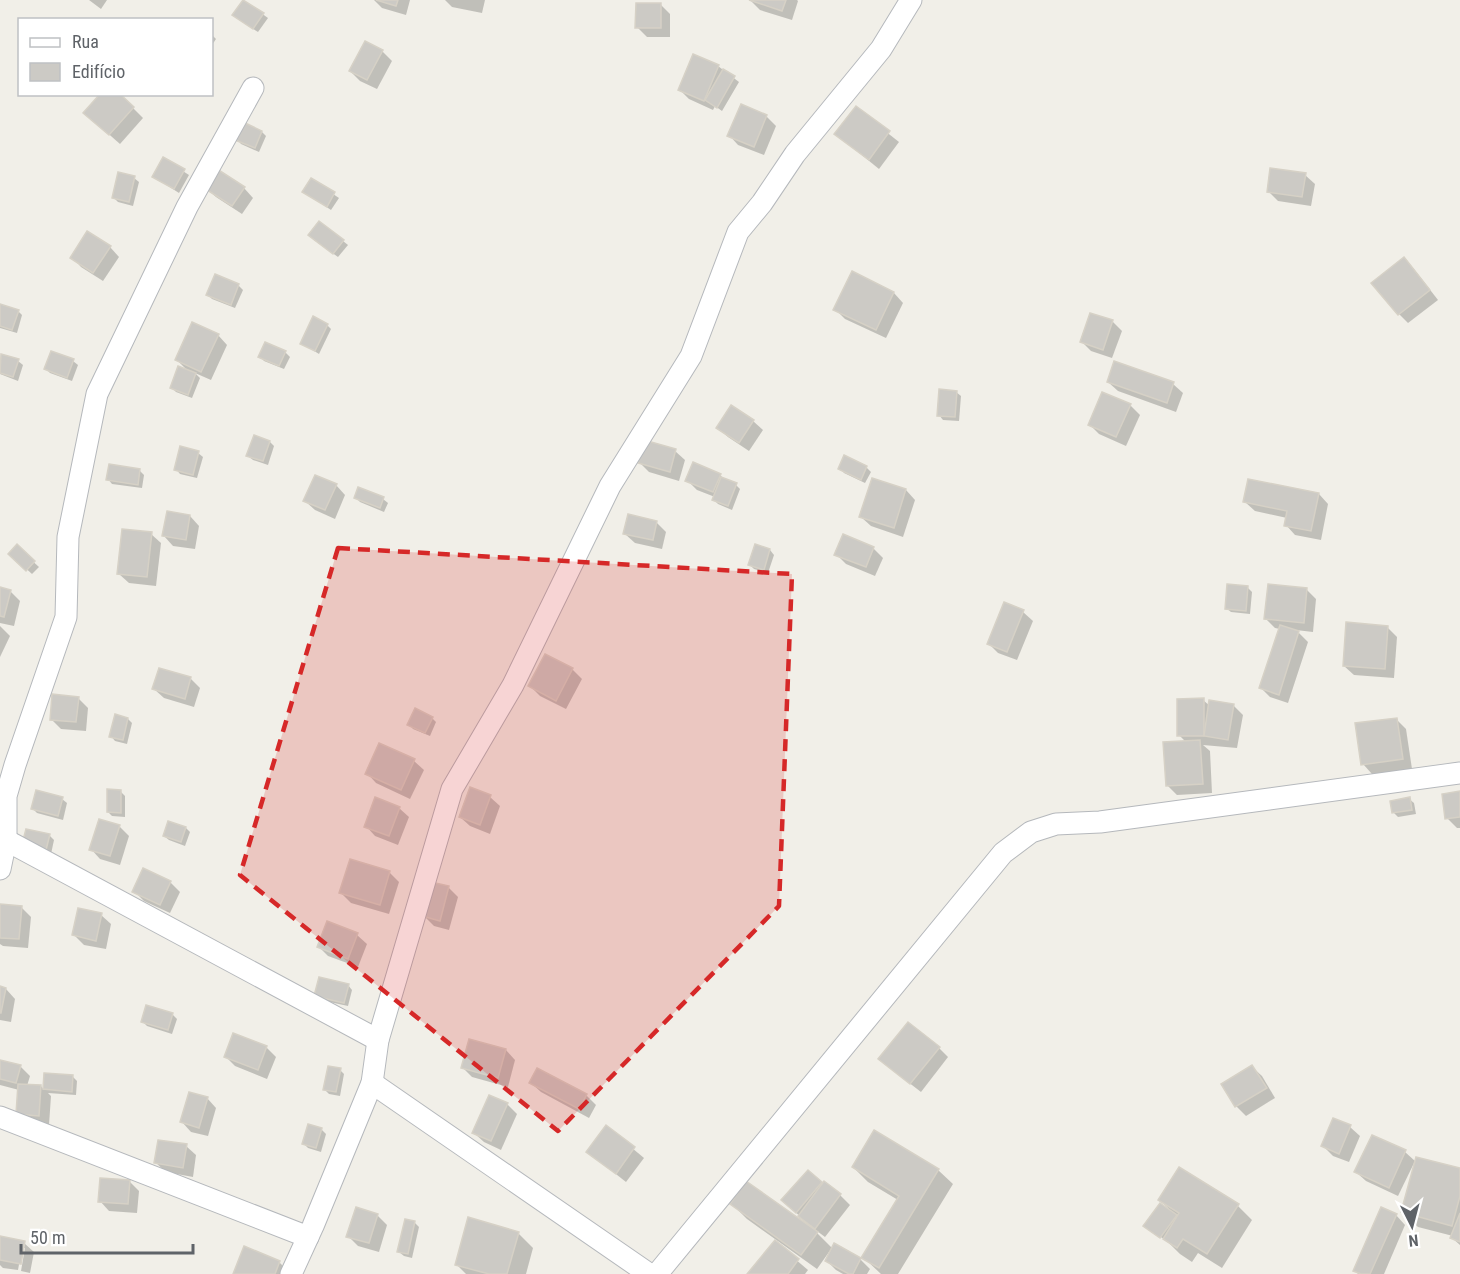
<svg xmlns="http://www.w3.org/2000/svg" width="1460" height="1274" viewBox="0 0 1460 1274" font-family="'Roboto Condensed',sans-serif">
<rect width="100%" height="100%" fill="#f1efe8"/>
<g fill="#0003">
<polygon points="89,0 107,0 101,9"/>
<polygon points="374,0 410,0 406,15 382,8"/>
<polygon points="445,0 485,0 482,13 452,7"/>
<polygon points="750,0 797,0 798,1 792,20 760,10"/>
<polygon points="244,1 268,18 258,32 238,19"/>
<polygon points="660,4 670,14 670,37 647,37 637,27"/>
<polygon points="212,35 216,39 212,45"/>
<polygon points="366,43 382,51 392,61 377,89 360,81 350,71"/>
<polygon points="718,66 739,82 722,111 715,106 713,110 689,99 680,90"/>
<polygon points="133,108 143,118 120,144 95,122"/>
<polygon points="856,108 899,142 879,169 836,134"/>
<polygon points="766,116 776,126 764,155 738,145 729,135"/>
<polygon points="262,132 266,136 259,152 241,144 237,139"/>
<polygon points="164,159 189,175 179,193 154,177"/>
<polygon points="1305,175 1315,184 1311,206 1278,201 1268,191"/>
<polygon points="134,178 139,182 133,206 118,202 114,198"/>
<polygon points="312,180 339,198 331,210 304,192"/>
<polygon points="206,188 244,188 253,198 242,214 216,197"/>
<polygon points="314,240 343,241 348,245 338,257"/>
<polygon points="110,247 119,257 103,281 81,267 72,257"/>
<polygon points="1413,268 1438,300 1408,323 1399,314"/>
<polygon points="852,273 894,293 903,303 886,338 845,319 835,309"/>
<polygon points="238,285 243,290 235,308 212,299 208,295"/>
<polygon points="0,306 18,311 22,315 17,333 0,328"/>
<polygon points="1112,321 1122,331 1112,358 1091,351 1082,342"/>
<polygon points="327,325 331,329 319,354 301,343"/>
<polygon points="218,335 227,345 211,380 195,373 200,378 192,398 176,392 172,388 188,371 177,360"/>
<polygon points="285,352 290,357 284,369 264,361 260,356"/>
<polygon points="2,356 18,361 23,365 18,381 0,374"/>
<polygon points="73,361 78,365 72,381 50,373 46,369"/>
<polygon points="1108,382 1173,384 1183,393 1176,412 1118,391"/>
<polygon points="956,392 961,396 959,421 943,420 939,415"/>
<polygon points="1130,405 1140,415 1126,446 1099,434 1090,425"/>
<polygon points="753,421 763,430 749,451 728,437 718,428"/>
<polygon points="255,437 270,442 274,446 268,465 253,460 248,456"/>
<polygon points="675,451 685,460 679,481 649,472 640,463"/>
<polygon points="198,453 203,457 197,478 180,474 176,469"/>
<polygon points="845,457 866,467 871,472 865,483 844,473 840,468"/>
<polygon points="140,471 144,475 142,488 112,484 108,479"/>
<polygon points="720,475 726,481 736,485 740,489 732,510 718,504 714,500 715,497 697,490 687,480"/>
<polygon points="873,480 906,490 915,500 903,537 871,526 861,517"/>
<polygon points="336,485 345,495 335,519 315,510 305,501"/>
<polygon points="1319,494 1328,504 1321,540 1295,535 1286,525 1287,518 1255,511 1245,502"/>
<polygon points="356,498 383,499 388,503 384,512 360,502"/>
<polygon points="190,516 199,526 195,549 173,546 164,536"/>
<polygon points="656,522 666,532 662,549 635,543 625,534"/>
<polygon points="151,534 161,543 156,586 129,583 119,574"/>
<polygon points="17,547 39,567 32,574 10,554"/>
<polygon points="873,548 883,558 875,576 846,564 836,554"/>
<polygon points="770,550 774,555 768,573 754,569 749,564"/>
<polygon points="1247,587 1252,592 1250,614 1231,612 1226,608"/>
<polygon points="0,589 10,591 20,601 14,626 0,623"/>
<polygon points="1306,589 1316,599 1313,632 1296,630 1308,642 1288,703 1270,697 1261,688 1280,629 1275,628 1265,618"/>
<polygon points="1023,612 1033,621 1017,660 998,653 989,644"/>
<polygon points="0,626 10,636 0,657"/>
<polygon points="1387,627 1397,637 1394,678 1354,675 1344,666"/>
<polygon points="572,669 582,679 566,709 540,696 530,686"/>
<polygon points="160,670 191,679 200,688 194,707 164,698 154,689"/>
<polygon points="78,698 88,708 86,731 61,729 51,719"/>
<polygon points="1203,700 1210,706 1233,705 1243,715 1237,748 1203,745 1210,751 1212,793 1177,795 1167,785 1186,742 1179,735"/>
<polygon points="432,718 436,722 430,736 413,729 409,724"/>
<polygon points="128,719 132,723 127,744 115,741 111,736"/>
<polygon points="1396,719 1406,729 1412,769 1372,774 1363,764"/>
<polygon points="414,761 424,770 410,799 376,783 367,773"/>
<polygon points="471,789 490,797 500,806 490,834 470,826 460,817"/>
<polygon points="120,791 125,796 125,817 112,816 108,812"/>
<polygon points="1460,793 1460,828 1457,828 1447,818"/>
<polygon points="62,799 67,803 63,820 37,813 33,809"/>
<polygon points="1409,799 1414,803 1416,814 1398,817 1393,812"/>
<polygon points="399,808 409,817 398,845 375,836 366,826"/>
<polygon points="119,826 129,836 120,865 100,859 91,849"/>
<polygon points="186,828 190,832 185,846 169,840 164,836"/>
<polygon points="28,831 50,836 54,840 51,854 28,848"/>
<polygon points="389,872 399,882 389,914 351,903 341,893"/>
<polygon points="170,882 180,892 170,913 144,901 134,891"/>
<polygon points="448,887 458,897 449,930 434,926 424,916"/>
<polygon points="0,905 21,907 31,917 28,948 3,946 0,944"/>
<polygon points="101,915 111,924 106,949 84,945 74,935"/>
<polygon points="328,923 357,935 367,944 358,967 328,956 319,947"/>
<polygon points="348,985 352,990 348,1006 320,1000 316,995"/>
<polygon points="0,988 6,989 15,999 11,1022 0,1020"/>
<polygon points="172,1014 177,1019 172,1034 147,1026 143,1022"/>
<polygon points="266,1047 276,1057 267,1079 235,1066 226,1057"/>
<polygon points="939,1048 948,1057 921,1092 890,1068"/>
<polygon points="506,1050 515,1060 508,1087 472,1077 463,1068"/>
<polygon points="0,1062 20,1066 30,1076 27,1086 41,1086 44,1090 45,1075 73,1077 77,1081 76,1095 48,1093 51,1096 49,1125 28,1123 18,1114 19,1090 0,1085"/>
<polygon points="1252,1067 1262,1076 1275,1098 1246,1116 1236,1106 1223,1085"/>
<polygon points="340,1070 344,1074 340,1096 329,1094 324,1089"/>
<polygon points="531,1083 586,1095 596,1105 589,1118 541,1092"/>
<polygon points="207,1098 216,1108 208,1136 191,1132 182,1122"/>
<polygon points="507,1104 517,1114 501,1150 484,1142 474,1133"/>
<polygon points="309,1126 322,1130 326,1134 321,1152 308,1148 304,1144"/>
<polygon points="607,1127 644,1158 626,1182 588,1152"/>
<polygon points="1350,1127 1360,1136 1349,1162 1333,1156 1323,1146"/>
<polygon points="186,1146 196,1155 193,1177 166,1172 156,1163"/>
<polygon points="1405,1152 1415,1161 1398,1196 1366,1181 1356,1172"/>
<polygon points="853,1167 938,1170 953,1184 898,1274 881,1274 863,1257 898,1200 868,1182"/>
<polygon points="1460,1169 1460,1245 1452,1238 1453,1236 1418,1227 1403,1212"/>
<polygon points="808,1172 823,1185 825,1183 840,1195 850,1205 825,1237 817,1231 816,1232 833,1249 835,1246 861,1260 870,1269 867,1274 843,1274 836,1270 826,1260 831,1253 829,1252 817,1269 747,1219 732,1204 812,1230 813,1228 793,1210"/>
<polygon points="129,1181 139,1191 137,1213 109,1211 100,1201"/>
<polygon points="1160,1200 1238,1206 1252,1220 1222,1268 1198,1253 1192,1262 1180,1254 1166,1240 1150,1231 1171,1211"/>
<polygon points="377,1215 387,1225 379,1252 358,1246 348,1236"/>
<polygon points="1396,1215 1405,1225 1384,1274 1358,1274 1355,1270"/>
<polygon points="414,1222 419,1227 412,1258 404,1256 399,1252"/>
<polygon points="518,1233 533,1248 526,1274 466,1274 456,1264"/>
<polygon points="0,1238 24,1243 34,1252 30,1273 21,1271 25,1248 22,1248 18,1270 3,1268 0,1265"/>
<polygon points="775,1242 808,1270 805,1274 749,1274"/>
<polygon points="279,1262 289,1272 288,1274 234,1274"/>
</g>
<g fill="#cccac5" stroke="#d6d1c6" stroke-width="1.5">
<polygon points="243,0 264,13 253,29 232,15"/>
<polygon points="376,0 398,0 396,6"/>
<polygon points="749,0 786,0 782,11"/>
<polygon points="636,3 661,3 661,28 635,28"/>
<polygon points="365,41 383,50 367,80 349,71"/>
<polygon points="693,54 719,65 704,101 678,90"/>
<polygon points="723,69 735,76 717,108 705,100"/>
<polygon points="100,94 120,94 134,107 109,135 83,113"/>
<polygon points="741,104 767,115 754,147 727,136"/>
<polygon points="856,106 890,131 869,160 834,134"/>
<polygon points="243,122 262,131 255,148 235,140"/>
<polygon points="163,157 185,169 174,189 152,177"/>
<polygon points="1270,168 1306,173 1302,197 1267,192"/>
<polygon points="217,169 245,187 232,206 204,188"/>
<polygon points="118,172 135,176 129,202 112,198"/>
<polygon points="311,178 335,192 327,207 302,192"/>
<polygon points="319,221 344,240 333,254 308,235"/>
<polygon points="87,231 111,246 93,273 70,258"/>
<polygon points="1404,257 1430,290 1398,315 1371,283"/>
<polygon points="852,271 894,292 876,330 833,310"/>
<polygon points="215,274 239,284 231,305 206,295"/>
<polygon points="0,304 19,310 12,330 0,326"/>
<polygon points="1090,313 1113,320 1103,350 1080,342"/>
<polygon points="313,316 328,324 315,351 300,344"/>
<polygon points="192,322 219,334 201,372 175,360"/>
<polygon points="265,342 286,351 279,366 258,357"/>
<polygon points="51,351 74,359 67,378 44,369"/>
<polygon points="1,354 19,359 13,377 0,373"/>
<polygon points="1114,361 1174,382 1167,403 1107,382"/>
<polygon points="178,366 196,373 188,395 170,388"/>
<polygon points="939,389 957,391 955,417 937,416"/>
<polygon points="1102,392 1131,404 1116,437 1088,425"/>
<polygon points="731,405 754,420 739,443 716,428"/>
<polygon points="254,435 270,441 263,461 246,456"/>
<polygon points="644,440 676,449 670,472 638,463"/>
<polygon points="180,446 199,451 193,475 174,470"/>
<polygon points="844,455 867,466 861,480 838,469"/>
<polygon points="693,462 721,474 713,492 685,481"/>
<polygon points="109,464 140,469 138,485 106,480"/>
<polygon points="315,475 337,484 325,510 303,501"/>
<polygon points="721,477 737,483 728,506 712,500"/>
<polygon points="872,478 906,489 894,528 859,517"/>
<polygon points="1248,479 1319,493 1311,531 1284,526 1287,511 1243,502"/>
<polygon points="358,487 384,497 380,508 354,498"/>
<polygon points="167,511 190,515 186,540 162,536"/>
<polygon points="628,514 657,521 653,540 623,534"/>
<polygon points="122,529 152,532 147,577 117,574"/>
<polygon points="843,534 874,547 866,567 834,555"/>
<polygon points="17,544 35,561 26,571 8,554"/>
<polygon points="755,544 770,549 764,570 748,565"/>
<polygon points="1227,584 1248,586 1246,611 1225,609"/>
<polygon points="1268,584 1307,588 1304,623 1264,619"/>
<polygon points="0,587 11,590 4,617 0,616"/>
<polygon points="1004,602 1024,610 1007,652 987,644"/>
<polygon points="1346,622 1388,626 1385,669 1343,666"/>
<polygon points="1280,625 1299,631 1279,695 1259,688"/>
<polygon points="545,654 573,668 556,701 528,686"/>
<polygon points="159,668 191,677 185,699 152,689"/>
<polygon points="52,694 79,697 76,722 50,720"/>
<polygon points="1204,698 1204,736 1177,736 1177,699"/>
<polygon points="1209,700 1234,704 1228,740 1204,736"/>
<polygon points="415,708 433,717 425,733 407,725"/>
<polygon points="115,714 128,718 123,740 109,737"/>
<polygon points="1397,718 1403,759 1361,765 1355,723"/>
<polygon points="1200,740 1203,784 1166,786 1163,742"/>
<polygon points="379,743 415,759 401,790 365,774"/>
<polygon points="470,787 491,795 480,825 459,817"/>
<polygon points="107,789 121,790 121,813 107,812"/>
<polygon points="36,790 63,797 58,816 31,809"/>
<polygon points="1460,791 1460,817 1445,819 1442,794"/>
<polygon points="375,797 400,807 389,836 364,827"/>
<polygon points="1410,797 1412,810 1392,813 1390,801"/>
<polygon points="99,819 120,825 110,856 89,850"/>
<polygon points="168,821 186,827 181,842 163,836"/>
<polygon points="26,829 50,834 46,850 22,844"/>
<polygon points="350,859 390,871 380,905 339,893"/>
<polygon points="143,868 171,881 160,905 132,892"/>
<polygon points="431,882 449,886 440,921 422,916"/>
<polygon points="0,904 22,906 19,939 0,938"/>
<polygon points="78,908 102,913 96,941 72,935"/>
<polygon points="327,921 358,933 348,959 317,947"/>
<polygon points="319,977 349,984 344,1003 314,996"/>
<polygon points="0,986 6,988 1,1013 0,1013"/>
<polygon points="146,1005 173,1013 168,1030 141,1022"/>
<polygon points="908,1022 940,1047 910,1084 878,1059"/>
<polygon points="233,1033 267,1046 258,1070 224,1057"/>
<polygon points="469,1039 506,1049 498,1078 461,1068"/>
<polygon points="0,1060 21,1065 16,1083 0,1079"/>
<polygon points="1252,1065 1267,1088 1235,1107 1221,1084"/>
<polygon points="328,1066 341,1068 336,1092 323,1090"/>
<polygon points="537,1068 587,1094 579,1109 529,1083"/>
<polygon points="44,1073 73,1075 72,1092 43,1089"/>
<polygon points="18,1084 41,1085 39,1116 16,1114"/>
<polygon points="189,1092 208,1097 199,1128 180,1122"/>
<polygon points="489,1095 508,1103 491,1141 472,1133"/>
<polygon points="1333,1118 1351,1125 1339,1154 1321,1146"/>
<polygon points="308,1124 322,1128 316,1148 302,1144"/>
<polygon points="606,1125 635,1147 616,1174 586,1152"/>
<polygon points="874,1130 939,1169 879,1268 861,1258 899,1196 852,1167"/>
<polygon points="1372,1135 1406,1150 1389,1188 1354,1172"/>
<polygon points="158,1140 187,1144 183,1168 154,1163"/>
<polygon points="1416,1157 1460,1168 1460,1196 1452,1226 1401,1212"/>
<polygon points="1179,1167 1239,1204 1207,1254 1183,1239 1177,1248 1163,1239 1179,1213 1158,1200"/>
<polygon points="808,1170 822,1182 796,1213 781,1200"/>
<polygon points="100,1178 130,1180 128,1204 98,1202"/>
<polygon points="746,1181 818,1232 801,1255 730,1204"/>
<polygon points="824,1181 841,1194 815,1229 798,1216"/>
<polygon points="1160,1203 1177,1215 1160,1238 1143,1226"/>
<polygon points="356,1207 378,1214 369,1243 346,1237"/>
<polygon points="1381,1207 1397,1214 1370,1274 1361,1274 1353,1271"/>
<polygon points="1460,1213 1460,1242 1450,1238"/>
<polygon points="468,1217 519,1232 507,1274 489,1274 455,1265"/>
<polygon points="405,1219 415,1221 408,1254 397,1252"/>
<polygon points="0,1236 25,1241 21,1264 0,1260"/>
<polygon points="775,1240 799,1259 788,1274 747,1274"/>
<polygon points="834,1243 861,1258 853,1274 849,1274 825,1261"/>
<polygon points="244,1246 280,1261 275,1274 233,1274"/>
</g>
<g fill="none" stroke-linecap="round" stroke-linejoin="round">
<defs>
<g id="street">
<polyline points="0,837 378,1040"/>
<polyline points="0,869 6,840 6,796 15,765 66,617 68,537 97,394 187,207 253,88"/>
<polyline points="372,1083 649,1274"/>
<polyline points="0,1117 308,1237"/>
<polyline points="291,1274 313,1226 372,1083 378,1040 452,789 513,685 610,486 691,356 738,232 762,203 795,154 881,49 911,0"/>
<polyline points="657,1274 1003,853 1031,832 1056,824 1100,822 1460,773"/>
</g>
</defs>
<use href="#street" stroke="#b5b8bc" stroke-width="23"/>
<use href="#street" stroke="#fff" stroke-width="21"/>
</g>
<path fill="#d62828" fill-opacity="0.2" stroke="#d62828" stroke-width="4.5" stroke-dasharray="12 8" stroke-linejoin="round" d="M338 548 792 574 779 906 558 1131 240 875Z"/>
<rect x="18" y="18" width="195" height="78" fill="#ffffff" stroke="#bfc1c3" stroke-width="1.5"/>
<rect x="30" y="38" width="30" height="9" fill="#ffffff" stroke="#bfc1c3" stroke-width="1.5"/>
<text x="72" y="48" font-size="18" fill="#5f6368">Rua</text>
<rect x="30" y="63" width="30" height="18" fill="#cccac5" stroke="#bfc1c3" stroke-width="1.5"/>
<text x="72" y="78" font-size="18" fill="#5f6368">Edifício</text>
<g transform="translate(1412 1226) rotate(174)" stroke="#ffffff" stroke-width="4.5" paint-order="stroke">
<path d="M0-4.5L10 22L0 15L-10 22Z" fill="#5f6368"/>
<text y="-9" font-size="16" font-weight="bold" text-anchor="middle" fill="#5f6368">N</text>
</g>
<path d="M21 1244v9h172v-9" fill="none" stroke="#5f6368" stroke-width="3"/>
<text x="30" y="1244" font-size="18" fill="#5f6368" stroke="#ffffff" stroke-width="4.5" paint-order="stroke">50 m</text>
</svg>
